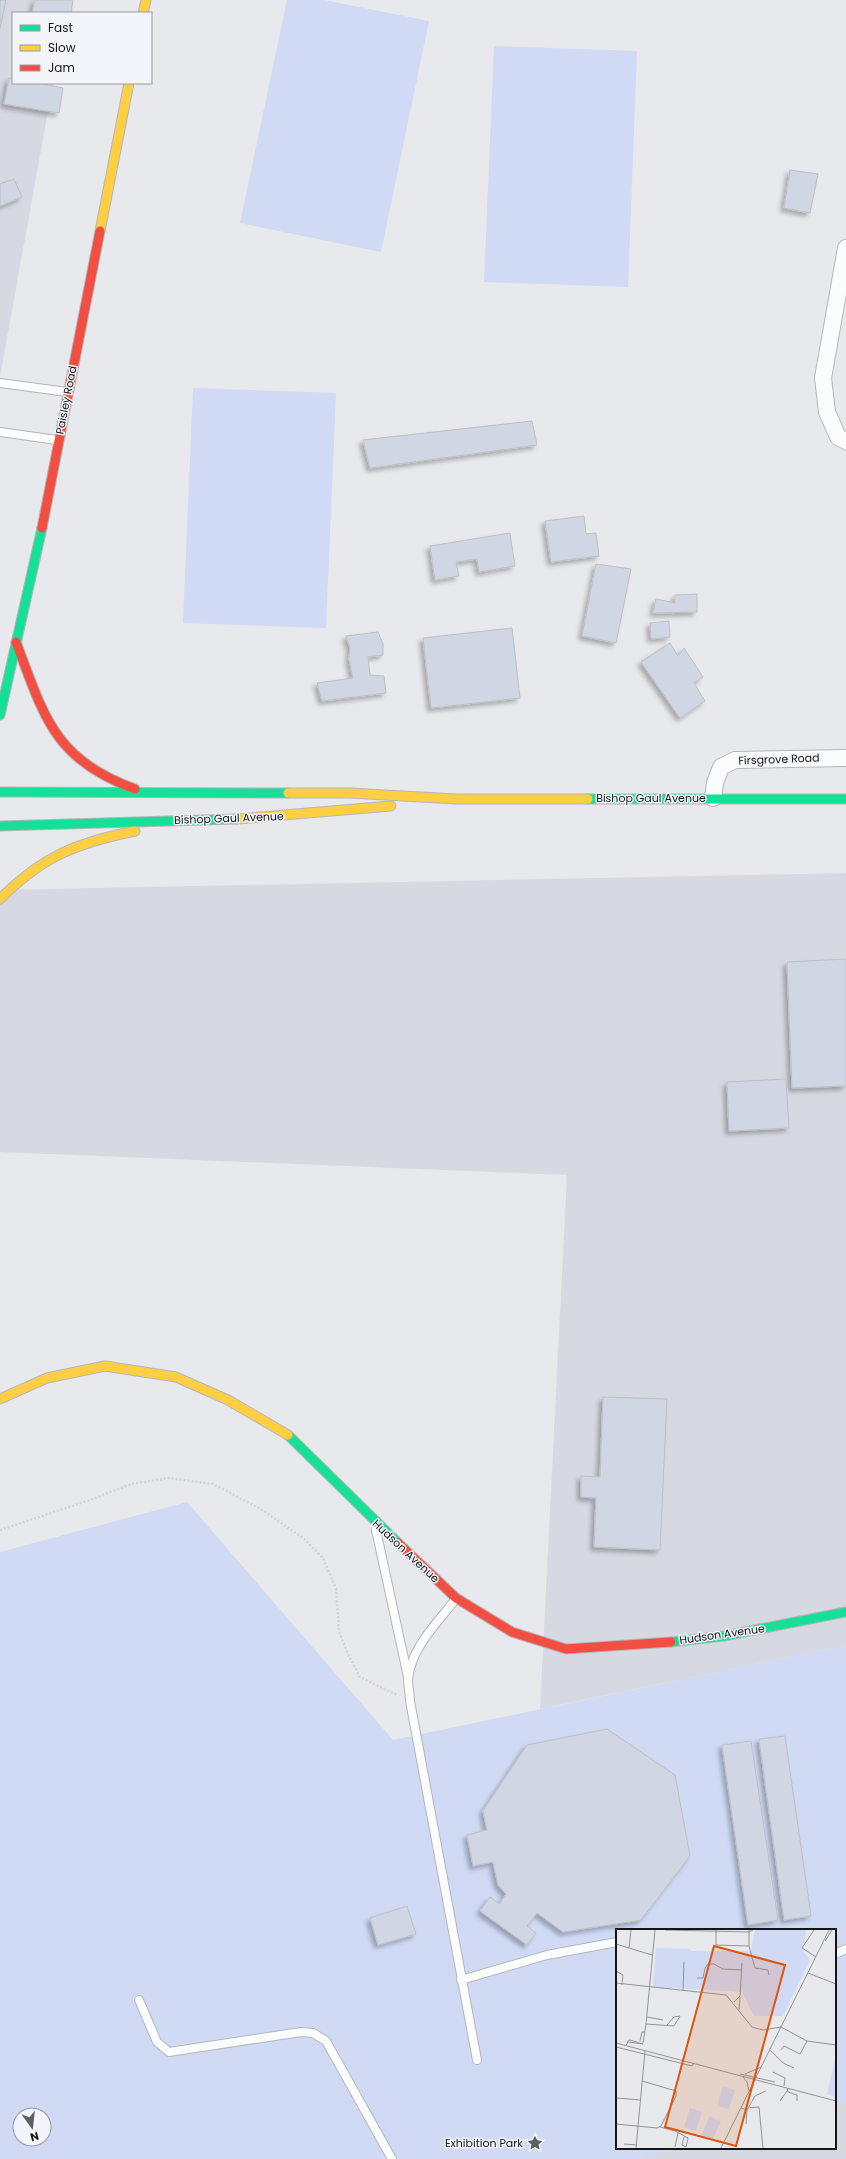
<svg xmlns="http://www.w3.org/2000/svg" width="846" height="2159" viewBox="0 0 846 2159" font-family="Poppins,sans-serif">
<defs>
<filter id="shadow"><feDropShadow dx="-3.5" dy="3.5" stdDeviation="2" flood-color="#0004"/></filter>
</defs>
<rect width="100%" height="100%" fill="#e7e9ec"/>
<g fill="#d6d9e1">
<polygon points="0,0 67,0 65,13 13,13 13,83 53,83 0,377"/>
<polygon points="846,873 846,1645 540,1709 567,1175 0,1152 0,890"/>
<polygon points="846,2102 846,2159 640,2159 680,2148 835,2148 835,2105"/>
</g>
<g fill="#d0daf5" fill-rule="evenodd">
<polygon points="287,0 324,0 429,21 381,252 240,223"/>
<polygon points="494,46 637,51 628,287 484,282"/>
<polygon points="193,388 336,393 326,628 183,623"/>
<path d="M187 1502 393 1740 846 1645V2102L835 2105V1930H617V2148H680L640 2159H0V1552ZM20 2115H44V2139H20Z"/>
</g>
<g fill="#d0d6e3" stroke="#bec0c2" filter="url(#shadow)">
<polygon points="0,0 6,0 0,28"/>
<polygon points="35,0 73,0 71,13 32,13"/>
<polygon points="9,78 13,79 13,83 38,83 63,88 59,113 4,104"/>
<polygon points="790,170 818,174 810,213 784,208"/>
<polygon points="14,179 22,197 0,206 0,184"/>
<polygon points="532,421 537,445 370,468 363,440"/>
<polygon points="584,516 586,534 596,533 599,556 551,562 545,521"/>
<polygon points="510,533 515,566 479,572 477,559 456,562 459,576 435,580 430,546"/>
<polygon points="596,564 631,569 616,643 582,636"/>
<polygon points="697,594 697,612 653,613 656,599 675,603 675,595"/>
<polygon points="669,621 670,637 651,639 650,623"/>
<polygon points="512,628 520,698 431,708 423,638"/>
<polygon points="378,632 383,644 383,655 368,657 370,675 384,676 386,693 322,701 317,683 353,678 349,659 350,648 346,636"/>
<polygon points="670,643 678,656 684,648 703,677 694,683 705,701 680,718 641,662"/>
<polygon points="846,959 846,1086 792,1088 787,962"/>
<polygon points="786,1079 789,1128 729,1131 727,1082"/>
<polygon points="603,1397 667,1399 660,1550 594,1547 596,1498 581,1497 581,1476 600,1477"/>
<polygon points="607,1729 675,1775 690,1856 641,1920 563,1932 537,1913 527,1926 536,1933 527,1945 480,1911 490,1897 499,1904 506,1894 498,1885 493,1862 473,1866 467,1835 487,1830 483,1811 527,1745"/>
<polygon points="785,1736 811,1916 784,1920 759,1739"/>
<polygon points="751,1741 778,1920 748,1925 722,1745"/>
<polygon points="407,1906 416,1934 378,1945 370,1918"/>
</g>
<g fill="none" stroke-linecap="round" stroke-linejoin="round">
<defs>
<g id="lane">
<polyline points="0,383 67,392"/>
<polyline points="0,432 57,440"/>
<polyline points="376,1530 408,1677"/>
<path d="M455 1600C437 1623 411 1648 408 1679 408 1686 410 1694 410 1701L477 2060"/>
<polyline points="835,1954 846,1949"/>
<polyline points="461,1980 547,1955 617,1942"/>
<polyline points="139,2000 157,2042 169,2052 301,2032 313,2033 326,2041 392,2159"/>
</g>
<g id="street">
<polyline points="846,248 823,378 827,412 838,437 846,441"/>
<polyline points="713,798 715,783 721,767 735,760 846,758"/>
</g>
<g id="fast">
<polyline points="0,715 42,528"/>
<polyline points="0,792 288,793"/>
<polyline points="588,799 846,799"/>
<polyline points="0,826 237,819"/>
<polyline points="288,1435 398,1543"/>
<polyline points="671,1642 724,1636 846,1612"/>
</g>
<g id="slow">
<polyline points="143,13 146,0"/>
<polyline points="100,231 129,83"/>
<polyline points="288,793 349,793 456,799 588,799"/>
<polyline points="237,819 391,806"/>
<path d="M0 899C43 856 76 843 135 831"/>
<polyline points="0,1399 47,1378 105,1366 176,1377 228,1400 288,1435"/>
</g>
<g id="jam">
<polyline points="42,528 100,231"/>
<path d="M16 642C44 716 54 760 135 789"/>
<polyline points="398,1543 456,1598 512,1632 566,1649 671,1642"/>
</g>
</defs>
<use href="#lane" stroke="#b5b6b9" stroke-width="10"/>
<use href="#street" stroke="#b5b6b9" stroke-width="18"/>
<use href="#fast" stroke="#b5b6b9" stroke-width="11"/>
<use href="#slow" stroke="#b5b6b9" stroke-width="11"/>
<use href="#jam" stroke="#b5b6b9" stroke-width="11"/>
<polyline stroke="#d3d4d4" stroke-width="2.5" stroke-dasharray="2 2" stroke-linecap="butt" points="0,1530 90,1500 131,1484 169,1478 213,1484 259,1508 303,1538 323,1558 336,1589 339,1632 348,1654 360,1677 397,1695"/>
<use href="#lane" stroke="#fbfcfc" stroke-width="8"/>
<use href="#street" stroke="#fbfcfc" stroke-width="16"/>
<use href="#fast" stroke="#16e098" stroke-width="9"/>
<use href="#slow" stroke="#ffcf43" stroke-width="9"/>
<use href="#jam" stroke="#f24e42" stroke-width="9"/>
</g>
<defs>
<symbol id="sight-bare" viewBox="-9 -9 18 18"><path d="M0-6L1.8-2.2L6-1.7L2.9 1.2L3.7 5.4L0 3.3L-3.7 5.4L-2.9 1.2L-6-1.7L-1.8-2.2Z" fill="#5e5f62" stroke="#f3f5fb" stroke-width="2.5" paint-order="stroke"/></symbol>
</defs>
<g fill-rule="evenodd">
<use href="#sight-bare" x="524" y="2132" width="22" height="22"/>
</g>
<g text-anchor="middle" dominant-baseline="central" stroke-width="3" stroke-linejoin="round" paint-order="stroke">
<g font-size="11" fill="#141517" stroke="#f3f5fb">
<text transform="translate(66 400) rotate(-79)">Paisley Road</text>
<text transform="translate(779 759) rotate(-2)">Firsgrove Road</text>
<text x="651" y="798">Bishop Gaul Avenue</text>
<text transform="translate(229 818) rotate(-2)">Bishop Gaul Avenue</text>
<text transform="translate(406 1551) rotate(43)">Hudson Avenue</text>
<text transform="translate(722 1634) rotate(-8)">Hudson Avenue</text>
</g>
<g font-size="11" fill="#141517" stroke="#f3f5fb" text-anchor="end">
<text x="523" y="2143">Exhibition Park</text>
</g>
</g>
<g transform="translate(616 1929)">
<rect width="220" height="220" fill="#e7e9ec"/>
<path d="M139 1H190L187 22 194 31 167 87H138L126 63 37 58 40 19 74 20 75 22H135ZM219 131 220 132V169L211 165ZM107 157 119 161 113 180 101 177ZM74 179 86 183 80 202 68 198ZM94 187 105 193 96 211 85 206Z" fill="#d0daf5"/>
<path fill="none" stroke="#939497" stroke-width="1" d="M39 1 30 95 58 97 64 87 58 88 51 96M49 1 133 3 137 1M100 1V16L133 17M133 1V17L139 39 152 41 153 46M198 1 186 19 200 28M209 12 216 1M0 15 36 26M13 19 15 1M0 42 7 46 6 56M192 44 220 55M81 49H87L89 39 92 35H98L107 40 126 41M0 54 110 66 136 98 147 101 165 98 191 112 220 116M67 62 68 33M118 73 124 67 126 34M123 81 124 68M31 88 47 91M24 112 26 103H29M0 114 220 172M27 114 30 95M10 116 11 115 12 112 14 111 27 115 12 113M0 118 76 137 78 134M154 121 167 134 178 139M165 121 168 117 184 125 191 112M157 143 169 149 168 157M124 145 159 153M129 145 145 138M127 148 131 153 133 162M171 159 172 163 181 166V172M0 169 25 171M164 172 171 162M125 179 131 181 139 167 150 162M132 179 143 178 147 219M0 195 41 199 45 197 60 167V162L26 152M130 195 131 181M44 198 59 202 72 209 70 218 66 216 68 208M8 215 21 216M59 218 62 204M20 219 29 122M105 219 213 1"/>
<path fill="#dd560d" fill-opacity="0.15" stroke="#dd560d" stroke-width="2" d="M98 17 169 36 120 217 49 198Z"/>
<rect width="220" height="220" fill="none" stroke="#141517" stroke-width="2"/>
</g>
<rect x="12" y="12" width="140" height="72" fill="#f3f5fb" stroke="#9a9ba0"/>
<rect x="20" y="25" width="20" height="6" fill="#16e098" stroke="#9a9ba0"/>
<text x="48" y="32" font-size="12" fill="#141517">Fast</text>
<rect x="20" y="45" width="20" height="6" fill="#ffcf43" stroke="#9a9ba0"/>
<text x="48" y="52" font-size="12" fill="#141517">Slow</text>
<rect x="20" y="65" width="20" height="6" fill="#f24e42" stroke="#9a9ba0"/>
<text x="48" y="72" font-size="12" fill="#141517">Jam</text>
<g transform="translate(32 2127) rotate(165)"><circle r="19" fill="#f3f5fb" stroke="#9a9ba0"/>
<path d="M0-3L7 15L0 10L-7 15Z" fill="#5e5f62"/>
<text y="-6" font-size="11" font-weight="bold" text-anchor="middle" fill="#141517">N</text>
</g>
</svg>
